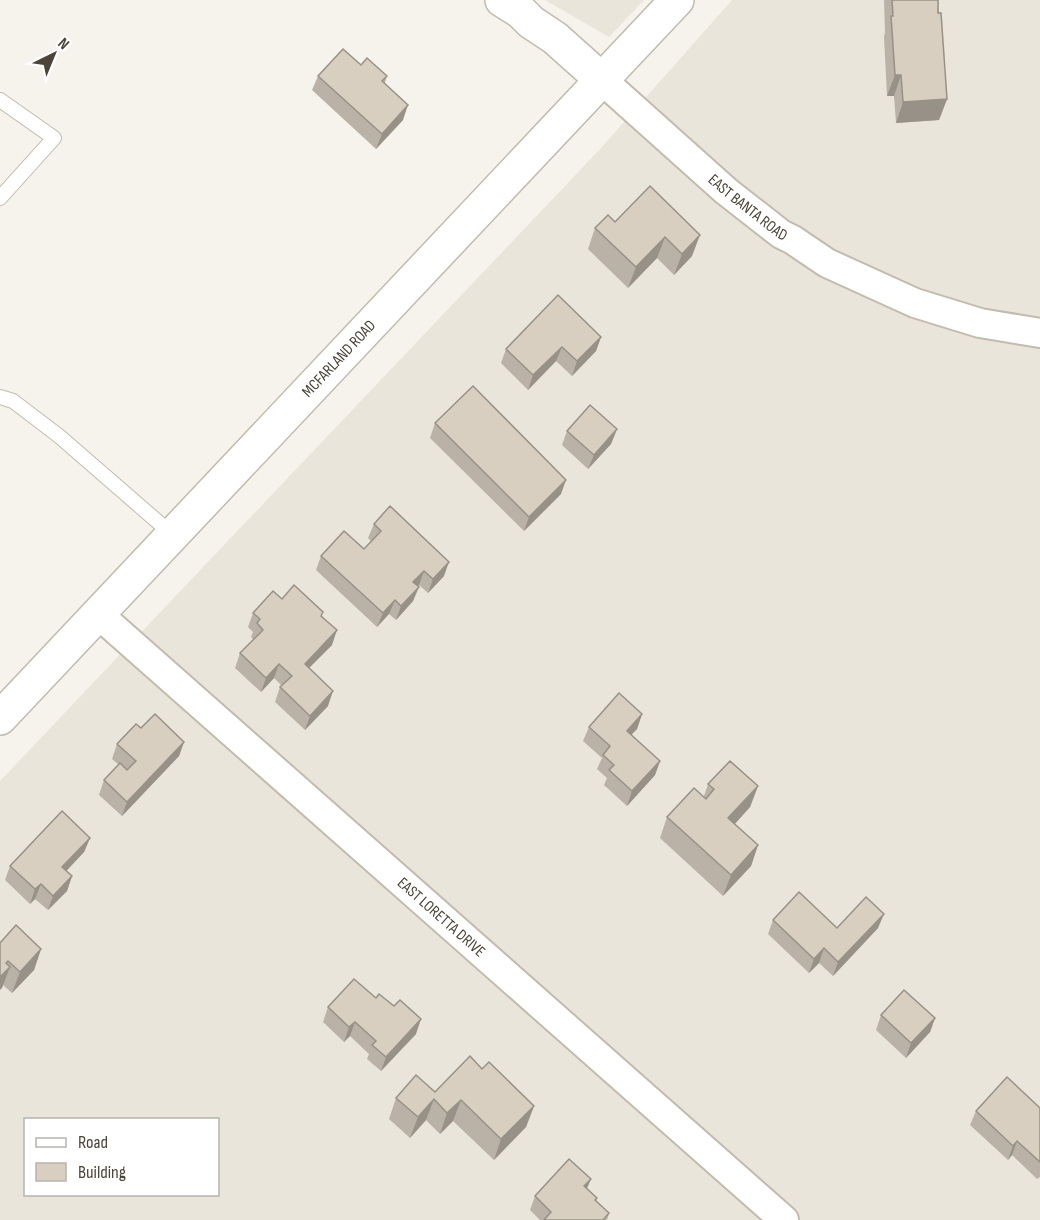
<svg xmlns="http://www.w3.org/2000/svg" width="1040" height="1220" viewBox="0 0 1040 1220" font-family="'Sofia Sans Condensed',sans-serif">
<rect width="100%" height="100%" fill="#f6f3ec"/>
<g fill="#eae5da" fill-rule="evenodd">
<polygon points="545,0 644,0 609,37"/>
<path d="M732 0H1040V1220H0V781L601 148ZM26 1120H218V1194H26Z"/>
</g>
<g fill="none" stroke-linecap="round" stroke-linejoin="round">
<defs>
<g id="service">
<polyline points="0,100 54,138 0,198"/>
<polyline points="0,397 13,401 59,436 173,535"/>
</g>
<g id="minor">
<path id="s1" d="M602 80 726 191 781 234 793 240 827 263 915 303 980 323 1040 333"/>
<path id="s2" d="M98 614 784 1220"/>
</g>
<g id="tertiary">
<polyline points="502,0 521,12 531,22 555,38 602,80"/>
<path id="s3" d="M0 718 677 0"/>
</g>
</defs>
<use href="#service" stroke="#c2bbae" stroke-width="16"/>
<use href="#minor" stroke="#c2bbae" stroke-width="32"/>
<use href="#tertiary" stroke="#c2bbae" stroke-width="36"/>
<use href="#service" stroke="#fff" stroke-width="14"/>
<use href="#minor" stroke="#fff" stroke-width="28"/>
<use href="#tertiary" stroke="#fff" stroke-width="33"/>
</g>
<g fill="#bab2a6">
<polygon points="884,0 938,0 947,99 939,120 896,123 894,96 887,96 884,37 885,32"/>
<polygon points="361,65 387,76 385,83 403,120 376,149 312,90 318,76"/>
<polygon points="650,186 692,256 674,275 657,258 628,288 588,249 595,228 615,222"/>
<polygon points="601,337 596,351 572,376 556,361 528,390 501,363 506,349"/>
<polygon points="435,423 561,494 524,531 430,438"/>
<polygon points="617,429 611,444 588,469 562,445 567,431"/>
<polygon points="374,524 444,576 428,593 419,585 413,601 396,620 389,614 377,627 316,570 321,556 364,549 371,541 368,538"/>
<polygon points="282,599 322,616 332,645 309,668 328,706 305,730 275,702 280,687 282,686 274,678 261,692 235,668 240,653 254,640 251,637 253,632 248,627 253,613"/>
<polygon points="642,714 637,729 631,735 660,761 655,775 627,806 604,785 607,778 597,769 602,758 583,741 589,727"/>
<polygon points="184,742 179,756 122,816 99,795 104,780 119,765 112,759 117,744"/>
<polygon points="708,784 758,786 750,807 735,824 758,845 751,866 723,896 660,838 667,817 704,796"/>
<polygon points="90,838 84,852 66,871 72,876 67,891 48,910 35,899 30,904 5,880 10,866"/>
<polygon points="773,920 837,928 878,928 833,976 819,963 809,973 768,934"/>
<polygon points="0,943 41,949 34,970 12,993 3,985 0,990"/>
<polygon points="376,998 416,1034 381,1071 367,1059 369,1054 350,1036 344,1042 323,1022 328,1007"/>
<polygon points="881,1015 935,1018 930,1032 906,1058 876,1030"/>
<polygon points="482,1069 534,1106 526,1127 494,1160 453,1121 440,1134 426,1120 410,1138 389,1119 396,1098 435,1092"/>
<polygon points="1040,1108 1040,1177 1037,1179 1012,1155 1008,1160 970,1125 976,1111"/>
<polygon points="587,1188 597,1198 596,1201 609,1213 607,1220 540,1220 530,1210 535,1196"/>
</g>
<g fill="#979187">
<polygon points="895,75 901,75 894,96 887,96"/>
<polygon points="947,99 939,120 896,123 903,102"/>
<polygon points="408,105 403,120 376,149 382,134"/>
<polygon points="700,235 692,256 674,275 682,254"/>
<polygon points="665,237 657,258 628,288 636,267"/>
<polygon points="601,337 596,351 572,376 577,361"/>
<polygon points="562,347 556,361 528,390 533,375"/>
<polygon points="617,429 611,444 588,469 594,455"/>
<polygon points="566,480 561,494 524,531 529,517"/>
<polygon points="449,562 444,576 428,593 433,579"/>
<polygon points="424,571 419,585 408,597 413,582"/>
<polygon points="419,587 413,601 396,620 401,606"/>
<polygon points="395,600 389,614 377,627 383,613"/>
<polygon points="337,630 332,645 299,678 305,664"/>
<polygon points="279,664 274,678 261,692 266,678"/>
<polygon points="333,691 328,706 305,730 310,716"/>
<polygon points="642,714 637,729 621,745 627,731"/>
<polygon points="184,742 179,756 122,816 127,802"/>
<polygon points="660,761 655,775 627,806 632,791"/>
<polygon points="758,786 750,807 721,839 728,818"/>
<polygon points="90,838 84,852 57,881 62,867"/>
<polygon points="758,845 751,866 723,896 731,875"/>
<polygon points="72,876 67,891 48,910 53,896"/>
<polygon points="41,884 35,899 30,904 35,889"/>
<polygon points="884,914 878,928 833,976 838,962"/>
<polygon points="824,948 819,963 809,973 814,959"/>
<polygon points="41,949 34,970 12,993 20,972"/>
<polygon points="8,961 3,974 10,967 2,988 0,990 0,977 6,963"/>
<polygon points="935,1018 930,1032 906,1058 911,1043"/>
<polygon points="421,1019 416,1034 381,1071 386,1057"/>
<polygon points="355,1022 350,1036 344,1042 349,1027"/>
<polygon points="434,1099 426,1120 410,1138 418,1117"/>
<polygon points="461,1100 453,1121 440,1134 447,1113"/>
<polygon points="534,1106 526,1127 494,1160 501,1139"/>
<polygon points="1017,1141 1012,1155 1008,1160 1013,1146"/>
<polygon points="591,1179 585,1193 584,1186"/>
</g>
<g fill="#d8cfc1" stroke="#979187" stroke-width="1.5">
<polygon points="892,0 938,0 938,13 941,13 947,99 903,102 901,75 895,75 891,16 893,16"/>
<polygon points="343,49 361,65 367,58 387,76 382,81 408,105 382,134 318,76"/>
<polygon points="650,186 700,235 682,254 665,237 636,267 595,228 608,215 615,222"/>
<polygon points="558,295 601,337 577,361 562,347 533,375 506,349"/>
<polygon points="473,386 566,480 529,517 435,423"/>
<polygon points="590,405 617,429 594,455 567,431"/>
<polygon points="390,506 449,562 433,579 424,571 413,582 419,587 401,606 395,600 383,613 321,556 344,531 364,549 381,531 374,524"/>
<polygon points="294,585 323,612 321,616 337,630 305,664 333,691 310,716 280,687 292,676 279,664 266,678 240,653 263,630 257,623 260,619 253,613 273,591 282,599"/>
<polygon points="619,693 642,714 627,731 660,761 632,791 609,770 614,765 603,755 610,746 589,727"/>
<polygon points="155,714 184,742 127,802 104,780 120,763 127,770 136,761 117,744 136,724 141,728"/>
<polygon points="730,761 758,786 728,818 758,845 731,875 667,817 694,788 706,799 714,789 708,784"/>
<polygon points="62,811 90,838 62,867 72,876 53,896 41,884 35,889 10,866"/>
<polygon points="799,892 837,928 866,897 884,914 838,962 824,948 814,959 773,920"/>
<polygon points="16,925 41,949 20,972 8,961 6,963 10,967 0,977 0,943"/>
<polygon points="354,979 376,998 379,994 394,1006 400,1000 421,1019 386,1057 372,1045 376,1041 355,1022 349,1027 328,1007"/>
<polygon points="904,990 935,1018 911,1043 881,1015"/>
<polygon points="470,1056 482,1069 489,1062 534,1106 501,1139 461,1100 447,1113 434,1099 418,1117 396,1098 416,1075 435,1092"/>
<polygon points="1007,1077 1040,1108 1040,1162 1017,1141 1013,1146 976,1111"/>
<polygon points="569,1159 591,1179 584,1186 597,1198 595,1200 609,1213 603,1220 544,1220 551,1212 535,1196"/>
</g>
<g text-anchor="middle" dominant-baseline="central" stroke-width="4.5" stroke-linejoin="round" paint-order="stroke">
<g font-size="16" fill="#4b4439" stroke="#fff">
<text stroke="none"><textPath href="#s1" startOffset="194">EAST BANTA ROAD</textPath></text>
<text stroke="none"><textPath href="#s3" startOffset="494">MCFARLAND ROAD</textPath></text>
<text stroke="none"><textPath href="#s2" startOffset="458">EAST LORETTA DRIVE</textPath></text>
</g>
</g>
<rect x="24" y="1118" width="195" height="78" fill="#ffffff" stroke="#b7b4b0" stroke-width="1.5"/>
<rect x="36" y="1138" width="30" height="9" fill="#ffffff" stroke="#b7b4b0" stroke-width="1.5"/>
<text x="78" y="1148" font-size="18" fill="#4b4439">Road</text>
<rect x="36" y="1163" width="30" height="18" fill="#d8cfc1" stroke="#b7b4b0" stroke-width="1.5"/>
<text x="78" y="1178" font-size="18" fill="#4b4439">Building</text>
<g transform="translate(54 54) rotate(43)" stroke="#ffffff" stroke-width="4.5" paint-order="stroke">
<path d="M0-4.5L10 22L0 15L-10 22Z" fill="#4b4439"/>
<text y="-9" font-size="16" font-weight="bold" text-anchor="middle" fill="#4b4439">N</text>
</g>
</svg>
